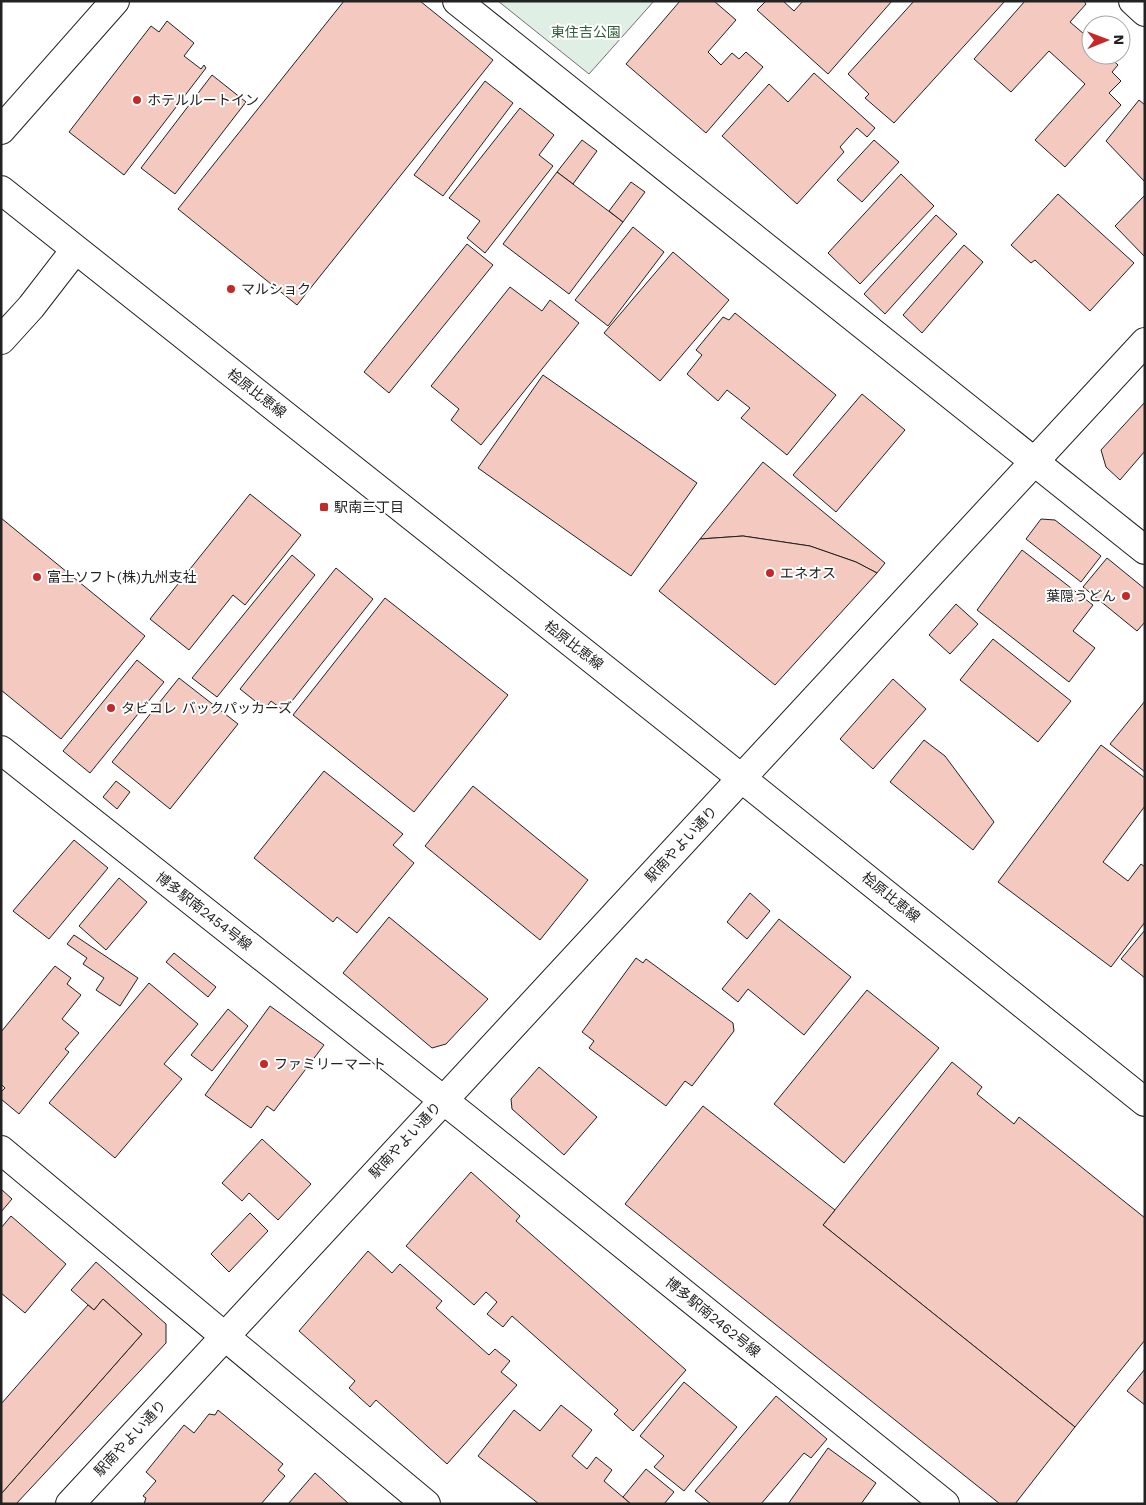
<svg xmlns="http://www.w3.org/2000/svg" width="1146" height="1505" viewBox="0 0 1146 1505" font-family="'Work Sans','Noto Sans JP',sans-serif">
<rect width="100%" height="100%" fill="#fff"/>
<polygon fill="#e0efe3" stroke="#6f6f6f" points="498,1 654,1 589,74"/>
<g fill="#f3c9c0" stroke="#222">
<polygon points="344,1 420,1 493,60 297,305 178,209"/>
<polygon points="680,1 714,1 736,20 708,52 721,65 732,53 739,59 746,52 763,67 706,133 626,64"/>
<polygon points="766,1 783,1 794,11 803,1 892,1 828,74 757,10"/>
<polygon points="914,1 1005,1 894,123 865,98 869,94 848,74"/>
<polygon points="1025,1 1084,1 1086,4 1070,22 1091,40 1091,55 1107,55 1118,65 1112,72 1121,81 1109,93 1121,105 1065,167 1035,140 1085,84 1049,51 1011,92 974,59"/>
<polygon points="167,21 194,43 184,56 201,69 204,65 206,68 124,175 69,132 151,26 159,32"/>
<polygon points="814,73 875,128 867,137 857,128 840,147 844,152 797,204 722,136 769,84 788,102"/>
<polygon points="212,75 246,102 175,194 141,168"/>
<polygon points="485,81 513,103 443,196 414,175"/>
<polygon points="1139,100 1145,105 1145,182 1106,141"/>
<polygon points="520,108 554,135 539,155 553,166 485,253 467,238 480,221 449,198"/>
<polygon points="582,140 597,151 573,184 557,172"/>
<polygon points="874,140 899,162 862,202 837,180"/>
<polygon points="557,172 623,222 569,294 503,244"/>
<polygon points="901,174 934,206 860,284 828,253"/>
<polygon points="631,182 645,192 623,222 609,211"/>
<polygon points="1058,194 1134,263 1090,311 1035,260 1031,263 1011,245"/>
<polygon points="1145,195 1145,257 1115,226"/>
<polygon points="936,215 957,234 885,314 864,294"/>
<polygon points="633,227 664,252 608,326 575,300"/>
<polygon points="467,244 493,265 389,393 364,372"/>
<polygon points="964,245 983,262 922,333 903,315"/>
<polygon points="673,252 729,300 660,381 604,333"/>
<polygon points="510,287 542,311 550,300 579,323 481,445 451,420 459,409 431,386"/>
<polygon points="735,313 836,395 787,455 741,418 750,408 727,390 718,401 687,374 702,355 696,350 723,317 729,320"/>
<polygon points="543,375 697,483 631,576 478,468"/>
<polygon points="862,394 905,430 836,512 793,475"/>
<polygon points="1145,402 1145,451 1120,480 1106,467 1101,450"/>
<polygon points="763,462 885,563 877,573 856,562 810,546 743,536 700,539"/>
<polygon points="250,494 301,535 245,605 233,595 189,650 150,619"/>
<polygon points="1,518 145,636 61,739 1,690"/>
<polygon points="1041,519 1055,520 1101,556 1081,582 1026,539"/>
<polygon points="743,536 810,546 856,562 877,573 775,685 659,591 700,539"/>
<polygon points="1022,550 1093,605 1073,631 1095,648 1069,682 977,610"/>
<polygon points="292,555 315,575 217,697 192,678"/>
<polygon points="1107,558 1145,589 1145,622 1137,631 1083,587"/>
<polygon points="336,568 373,599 284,711 271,701 265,709 240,689"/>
<polygon points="385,598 508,695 414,812 293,715"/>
<polygon points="956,604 978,624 950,654 929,635"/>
<polygon points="993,639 1071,701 1038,742 960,680"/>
<polygon points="137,660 164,682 90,773 63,751"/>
<polygon points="179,678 238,724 170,809 112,762"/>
<polygon points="893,679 926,709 873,769 840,739"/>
<polygon points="1145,701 1145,772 1110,744"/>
<polygon points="924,740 945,756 994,822 973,850 890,782"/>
<polygon points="1101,745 1145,778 1145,806 1103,862 1128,881 1141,864 1145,867 1145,922 1111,967 998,882"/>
<polygon points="324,771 403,834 393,845 414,863 357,933 337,917 333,922 254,858"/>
<polygon points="116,781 130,792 117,809 103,797"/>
<polygon points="473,786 588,880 540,940 425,846"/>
<polygon points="74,840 108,868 49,939 13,911"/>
<polygon points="119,878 147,902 106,950 79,926"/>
<polygon points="750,893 770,911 747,939 727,922"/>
<polygon points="389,917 488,999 446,1044 432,1048 343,973"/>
<polygon points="779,919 851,977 804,1035 748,989 738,1002 722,989"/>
<polygon points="1145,930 1145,978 1121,959"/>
<polygon points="74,935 138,978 120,1006 96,990 104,978 83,964 87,958 67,944"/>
<polygon points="174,953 216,987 208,997 166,962"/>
<polygon points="636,958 643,963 646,959 733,1023 734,1031 692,1086 685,1081 666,1106 589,1048 594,1041 582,1032"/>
<polygon points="55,966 71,978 67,984 81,995 62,1019 79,1033 65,1049 69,1052 19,1114 1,1099 1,1092 5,1088 1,1084 1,1032"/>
<polygon points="149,983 198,1024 164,1064 182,1079 115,1158 49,1103"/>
<polygon points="867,990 939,1048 844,1163 774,1104"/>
<polygon points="270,1006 324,1045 274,1111 267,1106 251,1128 205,1095"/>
<polygon points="228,1009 248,1026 212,1071 191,1055"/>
<polygon points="952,1062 982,1087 977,1094 1014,1124 1019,1117 1145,1218 1145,1340 1075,1427 823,1225"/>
<polygon points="539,1067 597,1117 564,1155 512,1109 511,1099"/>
<polygon points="703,1106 835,1210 823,1225 1075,1427 1015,1504 1000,1504 625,1204"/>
<polygon points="262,1139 311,1184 278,1220 249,1193 242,1201 222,1183"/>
<polygon points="471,1172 520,1216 516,1221 686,1370 633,1431 614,1414 618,1410 512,1316 503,1327 487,1314 497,1302 486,1292 474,1305 406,1246"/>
<polygon points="1,1189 12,1199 1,1212"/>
<polygon points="250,1213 268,1231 229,1272 211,1254"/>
<polygon points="11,1216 66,1264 25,1313 1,1293 1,1228"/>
<polygon points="368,1251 392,1273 400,1264 442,1301 436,1308 489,1355 495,1349 510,1361 501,1372 517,1385 447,1464 376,1400 370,1407 349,1388 355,1381 299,1331"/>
<polygon points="96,1262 166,1324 166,1343 16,1504 1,1504 1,1494 142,1334 103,1299 94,1310 71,1290"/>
<polygon points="103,1299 142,1334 1,1494 1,1404 88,1305 94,1310"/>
<polygon points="1145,1369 1145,1405 1127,1391"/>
<polygon points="684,1382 737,1427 684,1491 654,1467 664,1456 640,1436"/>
<polygon points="776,1396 827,1439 811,1458 804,1453 761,1504 711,1504 695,1491"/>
<polygon points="561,1405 592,1430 572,1456 587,1469 596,1457 612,1470 604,1481 631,1504 539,1504 478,1456 514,1410 540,1431"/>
<polygon points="218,1410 283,1464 278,1470 285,1476 261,1504 144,1504 146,1498 143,1496 156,1481 146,1472 184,1425 194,1433 209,1414 215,1415"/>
<polygon points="828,1448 876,1483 861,1504 788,1504"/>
<polygon points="646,1469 674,1492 664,1504 631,1504 623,1497"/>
<polygon points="315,1473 349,1504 288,1504"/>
</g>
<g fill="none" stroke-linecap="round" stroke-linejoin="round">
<defs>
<g id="minor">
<polyline points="457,1 1145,550"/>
<polyline points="1133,1 1145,12"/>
<polyline points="1,130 115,1"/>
<polyline points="1,340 31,307 75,250"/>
<polyline points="1,750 466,1118 945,1504"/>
<polyline points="1,1150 426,1504"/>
<polyline points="70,1504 1145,342"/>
</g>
<polyline id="major" points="1,190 680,729 1145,1102"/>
</defs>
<use href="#minor" stroke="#222" stroke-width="30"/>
<use href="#major" stroke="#222" stroke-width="30"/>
<use href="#minor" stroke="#fff" stroke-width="28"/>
<use href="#major" stroke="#fff" stroke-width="28"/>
</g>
<g fill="#c62828" stroke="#fff" stroke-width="2">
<circle cx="137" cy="100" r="5"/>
<circle cx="231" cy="289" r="5"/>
<rect x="319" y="502" width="10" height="10" rx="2.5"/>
<circle cx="770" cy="573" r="5"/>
<circle cx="37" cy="577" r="5"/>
<circle cx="1126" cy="596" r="5"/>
<circle cx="111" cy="708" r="5"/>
<circle cx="264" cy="1064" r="5"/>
</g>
<g text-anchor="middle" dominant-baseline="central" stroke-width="4" stroke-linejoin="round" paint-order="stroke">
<g font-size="14" fill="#2f5e38" stroke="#fff">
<text x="586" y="32">東住吉公園</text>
</g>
<g font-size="14" fill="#222" stroke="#fff" text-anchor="start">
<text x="147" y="100">ホテルルートイン</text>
<text x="241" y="289">マルショク</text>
<text x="334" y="507">駅南三丁目</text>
<text x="780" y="573">エネオス</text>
<text x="47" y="577">富士ソフト(株)九州支社</text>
<text x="1116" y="596" text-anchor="end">葉隠うどん</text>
<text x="121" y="708">タビコレ バックパッカーズ</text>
<text x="274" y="1064">ファミリーマート</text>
</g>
<g font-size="14" fill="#222" stroke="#fff">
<text transform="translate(257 393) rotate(38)">桧原比恵線</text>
<text transform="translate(574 645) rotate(38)">桧原比恵線</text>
<text transform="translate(681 844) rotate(-47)">駅南やよい通り</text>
<text transform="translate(891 897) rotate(39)">桧原比恵線</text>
<text transform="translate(204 911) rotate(38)">博多駅南2454号線</text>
<text transform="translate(405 1140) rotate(-47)">駅南やよい通り</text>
<text transform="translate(713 1317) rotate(39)">博多駅南2462号線</text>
<text transform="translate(130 1438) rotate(-47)">駅南やよい通り</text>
</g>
</g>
<rect width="1146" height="1505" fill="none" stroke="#222222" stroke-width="5"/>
<g transform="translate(1106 40) rotate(89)"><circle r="24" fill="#ffffff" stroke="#a7a7a7"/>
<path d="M0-4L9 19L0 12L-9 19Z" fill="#c62828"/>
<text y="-8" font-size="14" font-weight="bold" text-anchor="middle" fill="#222222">N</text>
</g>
</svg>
